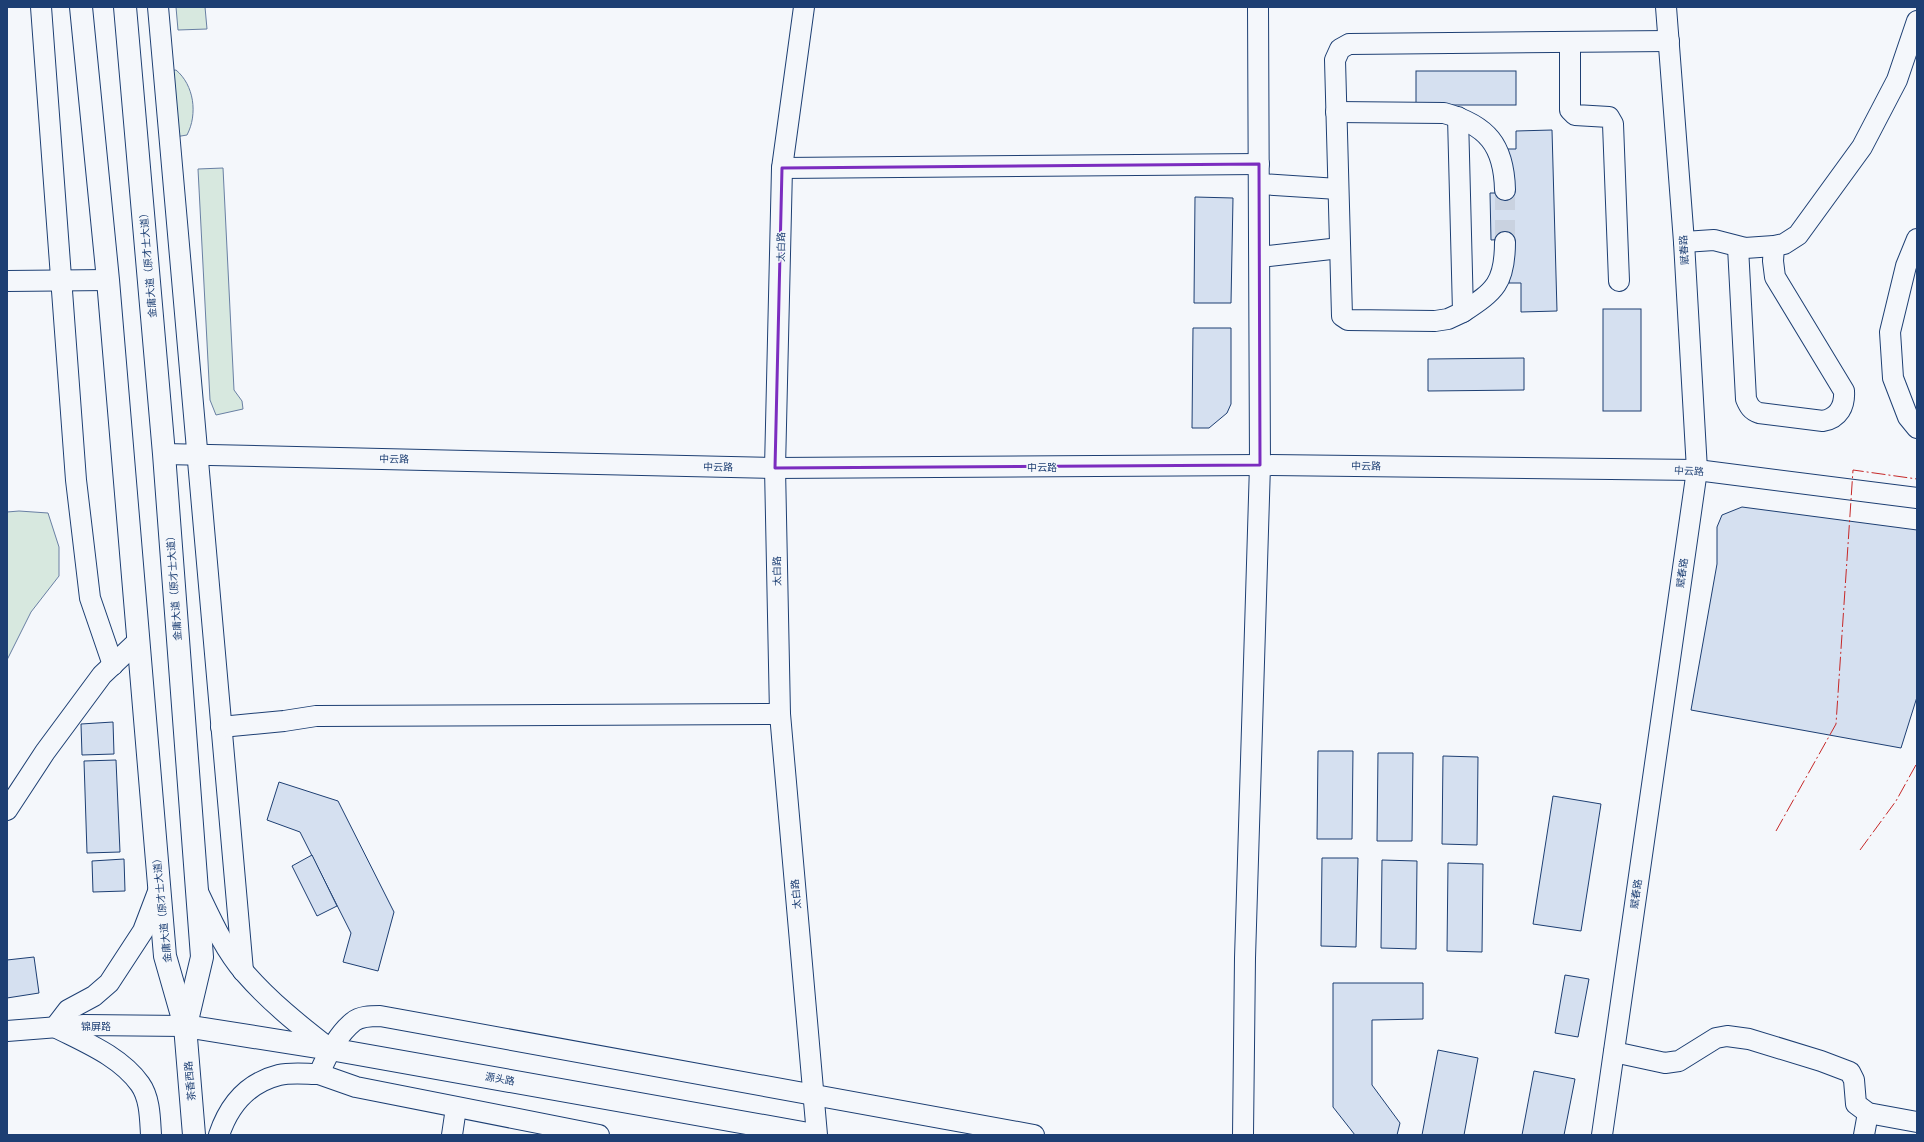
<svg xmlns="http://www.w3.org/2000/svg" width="1924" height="1142" viewBox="0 0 1924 1142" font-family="'DejaVu Sans','Noto Sans SC',sans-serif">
<rect width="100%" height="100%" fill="#f4f7fb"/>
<g fill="#d7e8df" stroke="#687fa3">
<polygon points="176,7 205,7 207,29 178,30"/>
<path d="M176 70C194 85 198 114 187 135L175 137 168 71Z"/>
<polygon points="223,168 234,390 242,401 243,409 216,415 210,400 198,169"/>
<polygon points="19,511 48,513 59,547 59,576 31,612 7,660 7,512"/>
</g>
<g fill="#d5e0f0" stroke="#1d3f73">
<rect x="1416" y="71" width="100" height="34"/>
<polygon points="1552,130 1557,311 1521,312 1521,283 1509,283 1508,239 1491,240 1490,193 1507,193 1506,149 1516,149 1516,131"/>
<polygon points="1195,197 1233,198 1231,303 1194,303"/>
<rect x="1603" y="309" width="38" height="102"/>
<polygon points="1193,328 1231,328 1231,404 1227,413 1209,428 1192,428"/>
<polygon points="1524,358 1524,390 1428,391 1428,359"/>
<polygon points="1742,507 1917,530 1917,697 1901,748 1691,710 1717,564 1717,527 1722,515"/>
<polygon points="113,722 114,754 82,755 81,724"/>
<polygon points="1318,751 1353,751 1352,839 1317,839"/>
<polygon points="1378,753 1413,753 1412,841 1377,841"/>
<polygon points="1443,756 1478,757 1477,845 1442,844"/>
<polygon points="116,760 120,852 87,853 84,761"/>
<polygon points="279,782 338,801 394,912 378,971 343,962 351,933 300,832 267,820"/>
<polygon points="1553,796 1601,804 1581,931 1533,924"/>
<polygon points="312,855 337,906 317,916 292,866"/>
<polygon points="1322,858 1358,858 1356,947 1321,946"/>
<polygon points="124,859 125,891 93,892 92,861"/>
<polygon points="1382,860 1417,861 1416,949 1381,948"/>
<polygon points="1448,863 1483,864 1482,952 1447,951"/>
<polygon points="34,957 39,993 7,998 7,960"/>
<polygon points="1565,975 1589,979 1578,1037 1555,1033"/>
<polygon points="1333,983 1423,983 1423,1019 1372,1020 1372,1085 1400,1123 1397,1135 1355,1135 1333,1107"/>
<polygon points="1438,1050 1478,1058 1464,1135 1422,1135"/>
<polygon points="1534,1071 1575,1079 1564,1135 1522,1135"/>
</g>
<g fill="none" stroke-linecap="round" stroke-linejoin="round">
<polyline stroke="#c9d2e0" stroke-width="20" stroke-dasharray="20 10" stroke-linecap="butt" points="1505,190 1505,242"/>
<defs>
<g id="minor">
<polyline points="41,7 76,480 90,598 113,665"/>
<polyline points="158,7 243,971"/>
<polyline points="804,7 782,168 775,468 780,714 817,1135"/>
<polyline points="1570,42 1570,110 1575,115 1609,117 1613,124 1619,281"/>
<path d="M1336 112 1444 113C1487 125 1504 145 1505 190"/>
<polyline points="1458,117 1463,312 1448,319 1435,321 1348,320 1342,316 1335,60 1340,49 1349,44 1669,41"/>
<polyline points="782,168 1259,164"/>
<polyline points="1260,184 1338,189"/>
<polyline points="1917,239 1906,266 1890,332 1893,378 1908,417 1917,428"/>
<polyline points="1684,242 1714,240 1745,248 1774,246 1784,244 1798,235 1862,147 1897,80 1917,21"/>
<path d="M1738 247 1746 399C1749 406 1751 410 1759 413L1823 421C1839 418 1845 406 1844 391L1775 277 1773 261 1774 246"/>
<polyline points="1260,257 1340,248"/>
<polyline points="7,281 108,280"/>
<path d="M1463 312C1495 291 1505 283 1505 242"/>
<polyline points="164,454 775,468 1260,465 1697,470 1917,498"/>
<polyline points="221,727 284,721 316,716 780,714"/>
<polyline points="7,810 45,752 102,675 138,641"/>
<path d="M198 892C211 919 224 949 244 972 269 1001 299 1025 330 1049"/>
<polyline points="7,1031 84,1025 185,1026"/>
<polyline points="1614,1052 1665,1063 1679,1061 1716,1038 1727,1036 1749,1039 1821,1061 1850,1072 1854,1080 1856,1104 1868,1113 1917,1122"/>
<polyline points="319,1074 356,1087 599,1135"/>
<path d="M151 1135C150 1118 150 1098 140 1084 120 1056 84 1042 55 1027L68 1010 94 996 109 983 143 931 159 889"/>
<path d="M219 1135C229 1105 247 1083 279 1075 291 1072 307 1074 319 1074 327 1055 337 1035 353 1022 360 1016 371 1016 380 1016L1034 1135"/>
<polyline points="452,1135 456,1108"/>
<polyline points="1243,1135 1245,958 1260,465 1258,7"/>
<polyline points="1602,1135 1697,470 1684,242 1666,7"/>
<polyline points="1864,1135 1868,1113"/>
</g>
<g id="major">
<polyline points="81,7 108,280 165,956 185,1026 194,1135"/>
<polyline points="125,7 164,454 202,957 186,1025"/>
<polyline points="185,1026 330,1049 814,1135"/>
</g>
</defs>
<use href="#minor" stroke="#1d3f73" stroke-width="22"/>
<use href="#major" stroke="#1d3f73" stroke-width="24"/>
<use href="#minor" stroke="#f4f7fb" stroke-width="20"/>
<use href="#major" stroke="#f4f7fb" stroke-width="22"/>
<g stroke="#c62828" stroke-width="1" stroke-dasharray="14 3 2 3" stroke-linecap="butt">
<polyline points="1776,831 1836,724 1853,470 1917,479"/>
<polyline points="1860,850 1896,801 1917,763"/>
</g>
</g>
<path fill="none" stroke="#7b2cbf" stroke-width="3" stroke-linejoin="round" d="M1259 164 1260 465 775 468 782 168Z"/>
<g text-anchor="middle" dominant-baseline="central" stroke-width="3" stroke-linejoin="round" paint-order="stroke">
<g font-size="10" fill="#1d3f73" stroke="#f4f7fb">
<text transform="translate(781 247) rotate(-89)">太白路</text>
<text transform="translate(1684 250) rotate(-94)">赋春路</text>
<text transform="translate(148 263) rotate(-95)">金庸大道（原才士大道）</text>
<text transform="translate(394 459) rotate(1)">中云路</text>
<text transform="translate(1366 466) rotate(1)">中云路</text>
<text transform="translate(718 467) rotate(1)">中云路</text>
<text x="1042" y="467">中云路</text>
<text transform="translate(1689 471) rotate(3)">中云路</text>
<text transform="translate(777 571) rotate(-91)">太白路</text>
<text transform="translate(1682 573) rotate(-82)">赋春路</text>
<text transform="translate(174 586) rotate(-94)">金庸大道（原才士大道）</text>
<text transform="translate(796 894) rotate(-95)">太白路</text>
<text transform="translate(1636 894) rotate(-82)">赋春路</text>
<text transform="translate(162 908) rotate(-96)">金庸大道（原才士大道）</text>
<text x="96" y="1026">锦屏路</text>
<text transform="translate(500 1079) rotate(10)">源头路</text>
<text transform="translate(190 1081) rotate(-95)">茶香西路</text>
</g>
</g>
<rect width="1924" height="1142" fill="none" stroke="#1d3f73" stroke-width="16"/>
</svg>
